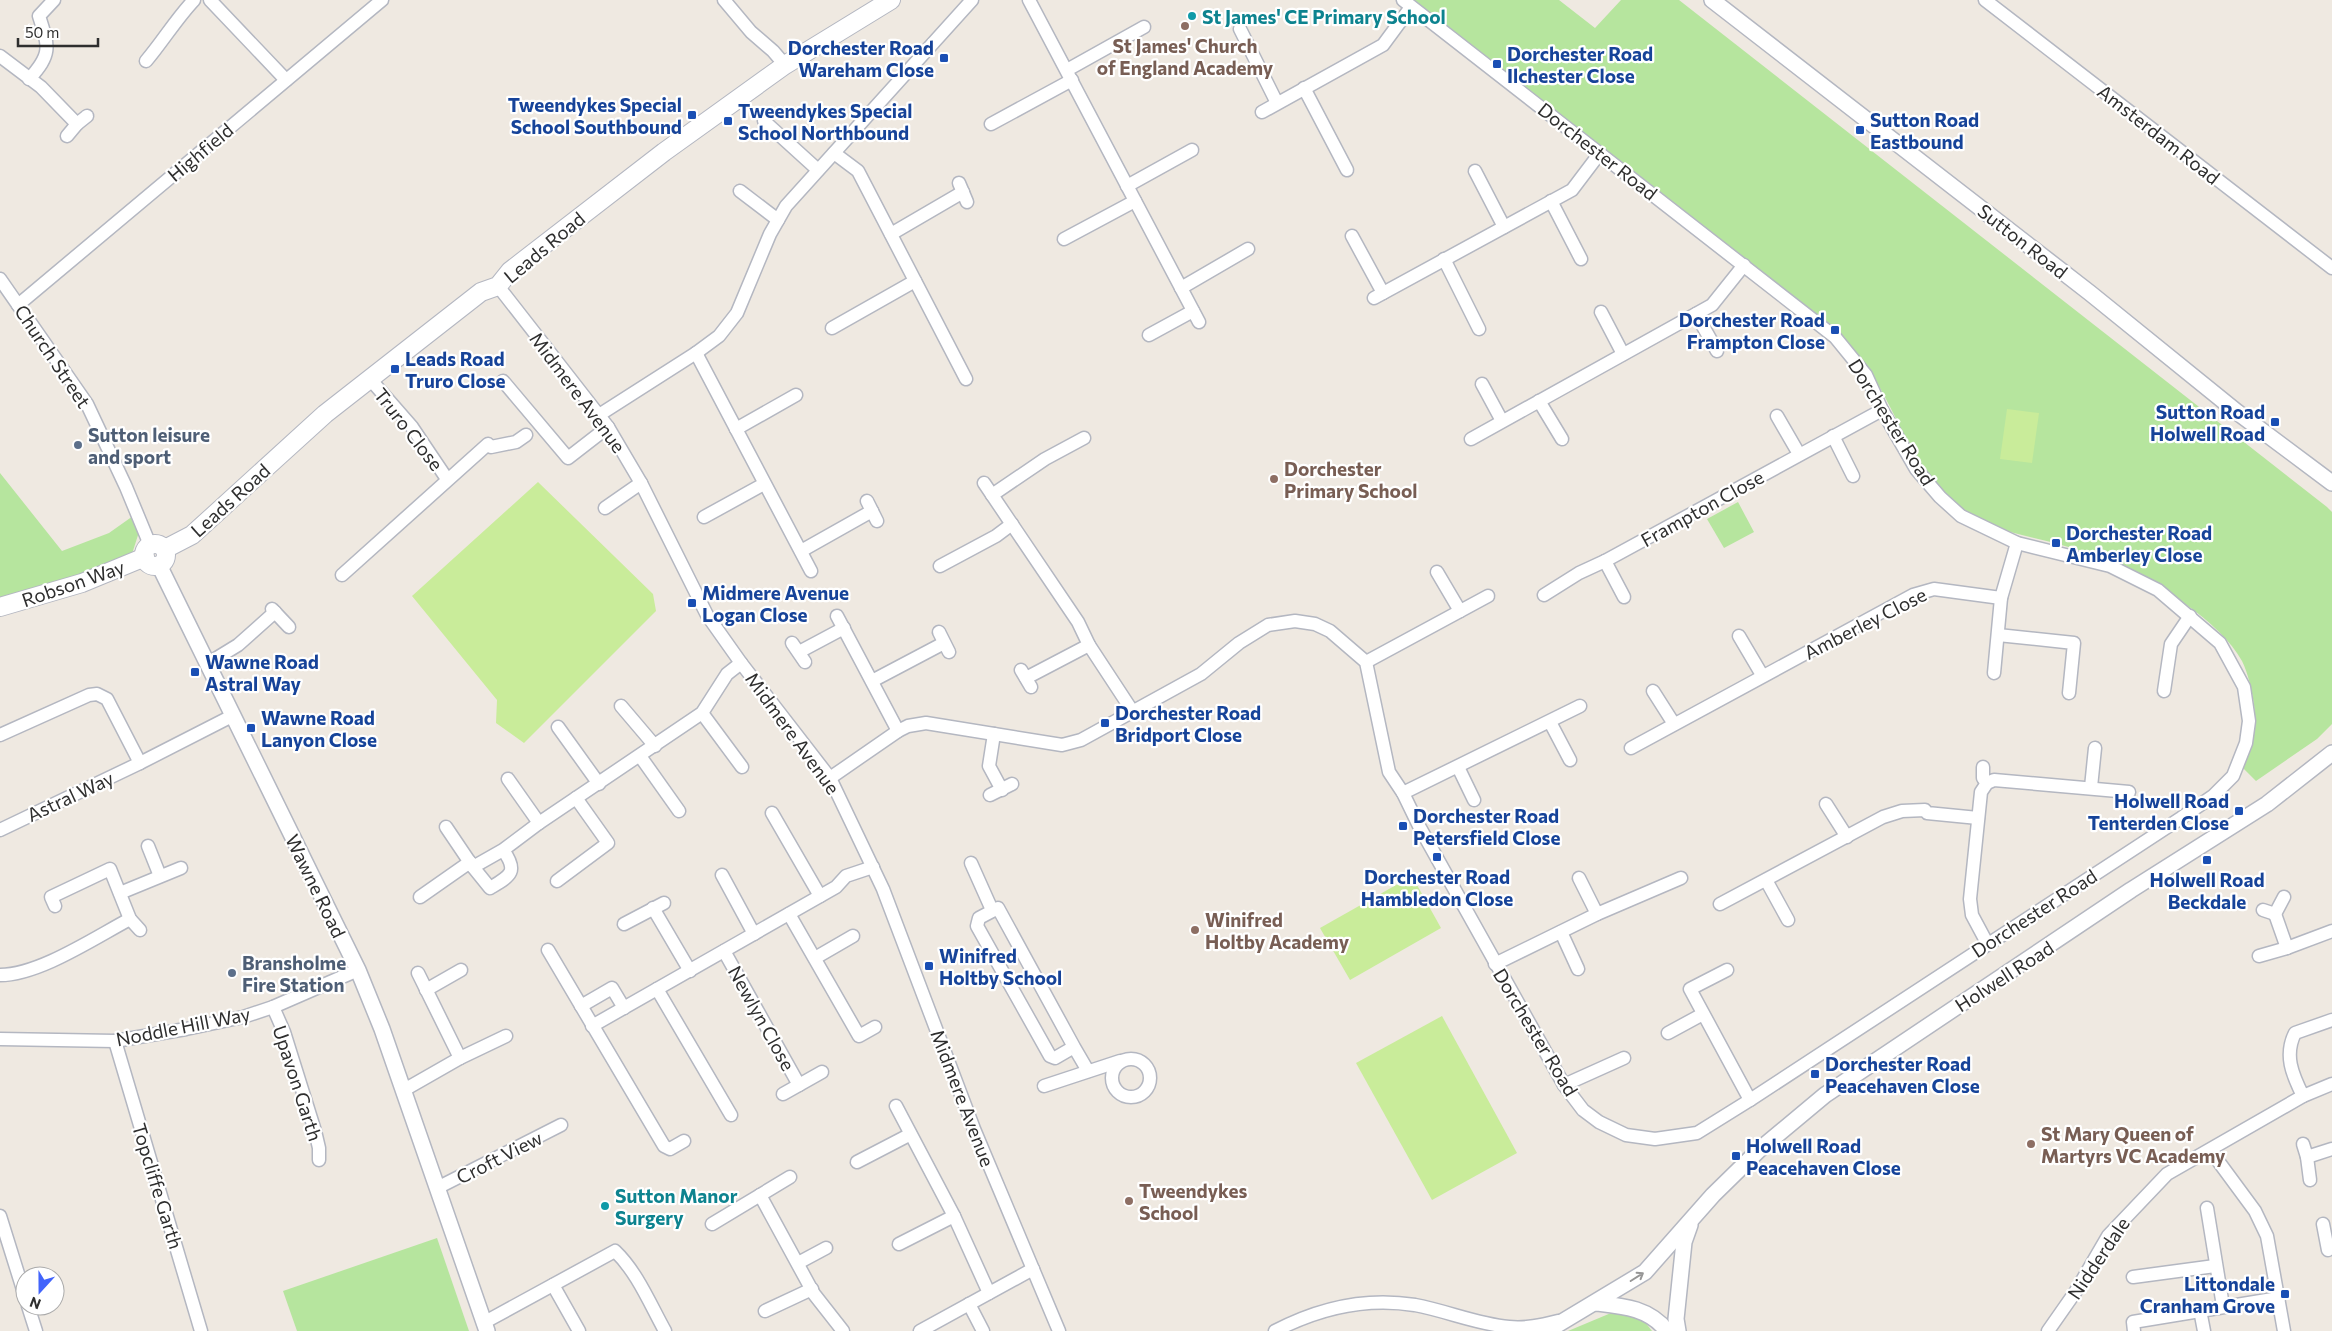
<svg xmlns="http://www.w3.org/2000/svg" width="2332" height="1331" viewBox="0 0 2332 1331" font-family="Commissioner,sans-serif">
<rect width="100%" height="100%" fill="#efe9e1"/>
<g fill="#b6e59e">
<path d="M1413 0H1559L1595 28 1621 0H1679L2327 507 2332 512V724L2317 739 2256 781 2243 768C2248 748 2257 725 2254 705 2252 691 2248 673 2242 661 2221 622 2155 581 2115 563 2099 555 2081 551 2065 546 2028 535 1987 531 1956 506 1913 470 1900 418 1871 373 1862 359 1851 347 1840 335Z"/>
<path d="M0 473 62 551 109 533 133 516 139 532 132 554C90 572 46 594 0 598Z"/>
<polygon points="1738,502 1754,532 1724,548 1707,519"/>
<polygon points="437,1238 469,1331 297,1331 283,1291"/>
<polygon points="1627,1312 1645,1322 1652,1331 1568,1331 1611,1313"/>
</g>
<g fill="#c9ec9a">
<polygon points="2007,409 2039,413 2032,463 2000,459"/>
<polygon points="538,482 653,594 656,611 524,743 496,723 497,700 412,596"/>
<polygon points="1412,876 1441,928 1350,980 1320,928"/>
<polygon points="1442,1016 1517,1153 1432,1200 1356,1063"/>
</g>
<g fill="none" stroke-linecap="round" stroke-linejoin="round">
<defs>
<g id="minor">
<polyline points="210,0 286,80"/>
<polyline points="724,0 751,32 773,51 785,65"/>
<polyline points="1029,0 1199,322"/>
<polyline points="1985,0 2332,268"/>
<polyline points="1240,29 1277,103"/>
<polyline points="0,56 41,87 77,124 67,136"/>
<path d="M146 61C163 41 176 19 194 0"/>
<polyline points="1067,70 1144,27"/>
<path d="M29 79C52 54 49 47 39 16L54 0"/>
<polyline points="1304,88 1347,170"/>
<polyline points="1262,112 1383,45 1411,7"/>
<polyline points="764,121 818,170"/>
<polyline points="77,124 87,116"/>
<polyline points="991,124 1072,80"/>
<polyline points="834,153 858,171 966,379"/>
<polyline points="1475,171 1504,227"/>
<polyline points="959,183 967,202"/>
<polyline points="1127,186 1192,150"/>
<polyline points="740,191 778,220"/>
<polyline points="1551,201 1581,259"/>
<polyline points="891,234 963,192"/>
<polyline points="1352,236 1383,293"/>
<polyline points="1064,239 1135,201"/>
<polyline points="1444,259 1479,329"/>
<polyline points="0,279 87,404 126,487 150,545"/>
<polyline points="498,286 608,427 641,483 707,615 741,663 830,778 883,889 974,1129 1059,1331"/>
<polyline points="1181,288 1248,249"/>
<polyline points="1374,298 1572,190 1600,153"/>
<polyline points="18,305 382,0"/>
<polyline points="1601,312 1623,354"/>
<polyline points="1696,314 1717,351"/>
<polyline points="832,328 915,281"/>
<polyline points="1149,335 1193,311"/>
<polyline points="696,353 811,571"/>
<polyline points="370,379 412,427 447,479"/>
<polyline points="503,381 568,458 608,427"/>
<polyline points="1482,384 1502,421"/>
<polyline points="1539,401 1562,439"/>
<polyline points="599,415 696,353 719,336 737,313 770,234 786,206 972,0"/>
<polyline points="1777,416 1799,454"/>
<polyline points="736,429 796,395"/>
<polyline points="1833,436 1853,476"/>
<polyline points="1471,439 1712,305 1744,265"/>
<polyline points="491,447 516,442 526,435"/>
<polyline points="984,483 1078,622 1089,645 1133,712"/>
<polyline points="992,495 1045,459 1084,438"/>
<polyline points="867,501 877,521"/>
<polyline points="605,508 641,483"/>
<polyline points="704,517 764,484"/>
<polyline points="801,551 872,511"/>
<polyline points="1605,561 1624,597"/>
<polyline points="940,566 996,536 1012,524"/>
<polyline points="1437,572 1460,611"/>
<polyline points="342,575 488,444"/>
<polyline points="1544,595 1579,573 1605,561 1882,410"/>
<polyline points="272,609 289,627"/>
<polyline points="837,616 898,731"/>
<polyline points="939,632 949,652"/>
<polyline points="1998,635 2074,643 2069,693"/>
<polyline points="1739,636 1762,675"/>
<polyline points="792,643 805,662"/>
<polyline points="799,652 844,628"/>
<polyline points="1366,662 1488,596"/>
<polyline points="207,664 238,645 275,612"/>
<polyline points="1021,670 1031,687"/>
<polyline points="1994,673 2001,598 2017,543"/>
<polyline points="1026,678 1089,645"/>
<polyline points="872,681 944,643"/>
<polyline points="1653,691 1674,724"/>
<polyline points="2164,691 2171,644 2190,616"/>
<polyline points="621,706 655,746"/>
<polyline points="702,713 742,767"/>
<polyline points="1550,722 1570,760"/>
<polyline points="558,727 599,784"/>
<polyline points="994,734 989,766 1002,790"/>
<polyline points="0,735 89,695 97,694 107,699 140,763"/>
<polyline points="1631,748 1913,595 1934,589 2001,598"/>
<polyline points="640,756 679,811"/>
<polyline points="1458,767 1474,800"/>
<polyline points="1983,767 1983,778 1987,783"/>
<polyline points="830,778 898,731 908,726 926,723 1062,745 1081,740 1201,674 1239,643 1268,625 1295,621 1315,624 1330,631 1366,662 1389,772 1403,793 1419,826 1564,1085 1583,1110 1599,1122 1626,1135 1655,1139 1697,1133 1750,1100 2181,818 2213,796 2233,776 2246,743 2249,721 2244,687 2220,643 2158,590 2110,566 2017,543 1961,516 1940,497 1916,469 1882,410 1866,375 1835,337 1403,0"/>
<polyline points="508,779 539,823"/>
<polyline points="2091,787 2095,748"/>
<polyline points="1403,793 1580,706"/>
<polyline points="990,795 1012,784"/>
<polyline points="1826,804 1847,837"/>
<polyline points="772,813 820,896"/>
<polyline points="446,827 473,867"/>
<polyline points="0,830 140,763 232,716"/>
<polyline points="148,846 160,876"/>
<path d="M503 850C519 872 510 876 490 888L473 867 503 850 539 823 702 713 727 674 741 663"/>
<polyline points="971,863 992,910"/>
<polyline points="722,875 754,934"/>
<polyline points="1579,878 1597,914"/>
<polyline points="1766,880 1788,920"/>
<polyline points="557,881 608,843 576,798"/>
<polyline points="120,893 181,868"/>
<polyline points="420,897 470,862"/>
<polyline points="1720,904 1883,817 1902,811 1925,810 1927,813 1978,818"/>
<polyline points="55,906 51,897 110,869 130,919 140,930"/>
<polyline points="653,908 690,971"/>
<polyline points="2263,910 2275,914 2284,897"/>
<polyline points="789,914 859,1036 875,1027"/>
<polyline points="2275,914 2287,948"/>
<polyline points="624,924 664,903"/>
<polyline points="1561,932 1578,969"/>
<polyline points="1987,943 1972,915 1970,899 1981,792 1987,783 1994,780 2129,792"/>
<polyline points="548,950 664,1146 670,1149 684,1141"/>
<polyline points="724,951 799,1085"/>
<polyline points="2259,956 2287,948 2332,931"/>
<polyline points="815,958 853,936"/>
<polyline points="1495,964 1597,914 1681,878"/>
<polyline points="1727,970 1690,989 1750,1100"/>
<polyline points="418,973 460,1058"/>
<path d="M0 975C39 975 94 938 130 919"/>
<polyline points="657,989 731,1115"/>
<polyline points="426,990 461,970"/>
<polyline points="581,1006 612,988 624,1008"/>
<polyline points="273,1007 284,1032 315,1131 319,1148 319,1160"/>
<polyline points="592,1026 836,887 846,876 873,867"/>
<polyline points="1668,1033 1703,1014"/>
<polyline points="0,1039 115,1041 186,1029 243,1017 273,1007 358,970"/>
<polyline points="115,1041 201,1331"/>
<polyline points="1074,1047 998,908 979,918 977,926 1050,1056 1055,1058 1074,1047 1088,1071"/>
<circle cx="1131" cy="1078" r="19"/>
<polyline points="1564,1085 1624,1058"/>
<polyline points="1044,1086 1120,1061"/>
<polyline points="404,1090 460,1058 506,1036"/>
<polyline points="783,1094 822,1072"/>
<path d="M2303 1096C2292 1074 2284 1055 2295 1033L2332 1020"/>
<polyline points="896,1106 954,1216 989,1293"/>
<polyline points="2303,1144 2307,1157 2310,1180"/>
<polyline points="2210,1150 2255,1211 2267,1236 2284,1331"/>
<polyline points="2307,1157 2332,1149"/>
<polyline points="857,1162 909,1135"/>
<polyline points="437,1188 561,1125"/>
<polyline points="760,1195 814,1294 843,1331"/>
<polyline points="2207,1208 2223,1306"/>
<polyline points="0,1216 25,1296"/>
<polyline points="712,1224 790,1177"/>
<polyline points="2323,1224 2328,1250"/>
<polyline points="899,1244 954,1216"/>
<polyline points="798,1263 826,1248"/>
<polyline points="2133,1277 2215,1266"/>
<polyline points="553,1285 579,1331"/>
<polyline points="969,1304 983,1331"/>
<polyline points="28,1306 36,1331"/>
<polyline points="2200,1310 2204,1331"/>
<polyline points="765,1311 812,1289"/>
<path d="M485 1322 615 1251C637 1272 650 1304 665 1331"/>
<polyline points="920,1331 1033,1269"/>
<path d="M1275 1331C1319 1308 1366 1297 1415 1305 1447 1311 1477 1324 1509 1327 1525 1329 1542 1325 1558 1321"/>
<polyline points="2048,1331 2076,1291 2108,1236 2167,1174 2303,1096 2332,1084"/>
<polyline points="2134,1331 2133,1322 2279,1298"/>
</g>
<g id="tertiary">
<polyline points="1712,0 2090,293 2237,412 2332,483"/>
<polyline points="159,565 358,970 382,1029 487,1331"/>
<path d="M1596 1303C1623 1306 1649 1308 1667 1331"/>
<polyline points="1547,1331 1645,1272 1713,1195 1759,1150 1825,1095 2131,890 2267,804 2332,753"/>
<polyline points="1678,1331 1676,1319 1684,1242 1690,1225"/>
</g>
<g id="secondary">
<circle cx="155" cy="555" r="11"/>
<polyline points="165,549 192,535 325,414 481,292 498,286 510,271 664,152 785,65 891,0"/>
<polyline points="0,607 82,583 145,557"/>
</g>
</defs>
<use href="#minor" stroke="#b4b7c1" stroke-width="15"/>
<use href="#tertiary" stroke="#b4b7c1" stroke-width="18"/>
<use href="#secondary" stroke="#b4b7c1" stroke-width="20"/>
<use href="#minor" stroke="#fff" stroke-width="12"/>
<use href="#tertiary" stroke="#fff" stroke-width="15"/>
<use href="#secondary" stroke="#fff" stroke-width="18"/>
</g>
<defs><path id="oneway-shaft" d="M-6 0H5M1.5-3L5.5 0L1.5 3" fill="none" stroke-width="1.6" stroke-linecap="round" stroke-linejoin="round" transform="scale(1.25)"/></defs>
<use stroke="#969696" href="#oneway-shaft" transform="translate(1637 1277) rotate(-32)"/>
<g fill="#0f9aa8" stroke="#fff" stroke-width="2">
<circle cx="1192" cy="16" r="5"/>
<circle cx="605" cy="1206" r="5"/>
</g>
<g fill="#8d6e63" stroke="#fff" stroke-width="2">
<circle cx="1185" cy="26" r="5"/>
<circle cx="1274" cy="479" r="5"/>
<circle cx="1195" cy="930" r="5"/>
<circle cx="2031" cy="1144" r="5"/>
<circle cx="1129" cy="1201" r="5"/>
</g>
<g fill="#1a4fb4" stroke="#fff" stroke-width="2">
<rect x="939" y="53" width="10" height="10" rx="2.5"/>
<rect x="1492" y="59" width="10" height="10" rx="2.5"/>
<rect x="687" y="110" width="10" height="10" rx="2.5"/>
<rect x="723" y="116" width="10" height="10" rx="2.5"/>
<rect x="1855" y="125" width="10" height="10" rx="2.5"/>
<rect x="1830" y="325" width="10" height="10" rx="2.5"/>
<rect x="390" y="364" width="10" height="10" rx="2.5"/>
<rect x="2270" y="417" width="10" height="10" rx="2.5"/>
<rect x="2051" y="538" width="10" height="10" rx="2.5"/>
<rect x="687" y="598" width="10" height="10" rx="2.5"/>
<rect x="190" y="667" width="10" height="10" rx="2.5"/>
<rect x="1100" y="718" width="10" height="10" rx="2.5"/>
<rect x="246" y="723" width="10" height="10" rx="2.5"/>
<rect x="2234" y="806" width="10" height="10" rx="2.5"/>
<rect x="1398" y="821" width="10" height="10" rx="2.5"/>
<rect x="1432" y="852" width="10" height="10" rx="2.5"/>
<rect x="2202" y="855" width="10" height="10" rx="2.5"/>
<rect x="924" y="961" width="10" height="10" rx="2.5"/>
<rect x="1810" y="1069" width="10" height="10" rx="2.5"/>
<rect x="1731" y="1151" width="10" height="10" rx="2.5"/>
<rect x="2280" y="1289" width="10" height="10" rx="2.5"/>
</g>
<g fill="#5c6f8a" stroke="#fff" stroke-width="2">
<circle cx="78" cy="445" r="5"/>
<circle cx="232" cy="973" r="5"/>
</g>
<g text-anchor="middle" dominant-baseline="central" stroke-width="4.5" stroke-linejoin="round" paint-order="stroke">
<g font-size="19" font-weight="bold" fill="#0d838f" stroke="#fff" text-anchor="start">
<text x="1202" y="16">St James' CE Primary School</text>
<text x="615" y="1195">Sutton Manor<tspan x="615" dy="22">Surgery</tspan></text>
</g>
<g font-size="19" font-weight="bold" fill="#785e54" stroke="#fff" text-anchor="start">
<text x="1185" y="45" text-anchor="middle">St James' Church<tspan x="1185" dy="22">of England Academy</tspan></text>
<text x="1284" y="468">Dorchester<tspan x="1284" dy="22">Primary School</tspan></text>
<text x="1205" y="919">Winifred<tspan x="1205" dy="22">Holtby Academy</tspan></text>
<text x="2041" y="1133">St Mary Queen of<tspan x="2041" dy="22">Martyrs VC Academy</tspan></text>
<text x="1139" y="1190">Tweendykes<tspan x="1139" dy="22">School</tspan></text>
</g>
<g font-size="19" font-weight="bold" fill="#164399" stroke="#fff" text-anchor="start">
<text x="934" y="47" text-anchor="end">Dorchester Road<tspan x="934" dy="22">Wareham Close</tspan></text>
<text x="1507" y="53">Dorchester Road<tspan x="1507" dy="22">Ilchester Close</tspan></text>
<text x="682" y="104" text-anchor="end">Tweendykes Special<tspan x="682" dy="22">School Southbound</tspan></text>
<text x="738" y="110">Tweendykes Special<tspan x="738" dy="22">School Northbound</tspan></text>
<text x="1870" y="119">Sutton Road<tspan x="1870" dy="22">Eastbound</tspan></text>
<text x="1825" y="319" text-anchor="end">Dorchester Road<tspan x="1825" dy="22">Frampton Close</tspan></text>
<text x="405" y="358">Leads Road<tspan x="405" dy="22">Truro Close</tspan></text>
<text x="2265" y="411" text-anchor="end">Sutton Road<tspan x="2265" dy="22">Holwell Road</tspan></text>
<text x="2066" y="532">Dorchester Road<tspan x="2066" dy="22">Amberley Close</tspan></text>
<text x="702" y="592">Midmere Avenue<tspan x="702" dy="22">Logan Close</tspan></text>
<text x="205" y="661">Wawne Road<tspan x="205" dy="22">Astral Way</tspan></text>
<text x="1115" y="712">Dorchester Road<tspan x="1115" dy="22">Bridport Close</tspan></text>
<text x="261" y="717">Wawne Road<tspan x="261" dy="22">Lanyon Close</tspan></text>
<text x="2229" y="800" text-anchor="end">Holwell Road<tspan x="2229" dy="22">Tenterden Close</tspan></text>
<text x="1413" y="815">Dorchester Road<tspan x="1413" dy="22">Petersfield Close</tspan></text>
<text x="1437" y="876" text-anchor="middle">Dorchester Road<tspan x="1437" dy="22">Hambledon Close</tspan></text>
<text x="2207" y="879" text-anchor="middle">Holwell Road<tspan x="2207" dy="22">Beckdale</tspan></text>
<text x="939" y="955">Winifred<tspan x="939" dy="22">Holtby School</tspan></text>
<text x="1825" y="1063">Dorchester Road<tspan x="1825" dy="22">Peacehaven Close</tspan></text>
<text x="1746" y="1145">Holwell Road<tspan x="1746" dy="22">Peacehaven Close</tspan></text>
<text x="2275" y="1283" text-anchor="end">Littondale<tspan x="2275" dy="22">Cranham Grove</tspan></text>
</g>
<g font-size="19" fill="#2e2e2e" stroke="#fff">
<text transform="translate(2159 134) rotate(38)">Amsterdam Road</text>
<text transform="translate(1598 151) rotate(38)">Dorchester Road</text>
<text transform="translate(200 152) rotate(-40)">Highfield</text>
<text transform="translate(2023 241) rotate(38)">Sutton Road</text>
<text transform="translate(544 247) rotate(-40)">Leads Road</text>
<text transform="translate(53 356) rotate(56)">Church Street</text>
<text transform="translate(578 392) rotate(53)">Midmere Avenue</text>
<text transform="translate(1892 422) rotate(58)">Dorchester Road</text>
<text transform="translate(409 429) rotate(52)">Truro Close</text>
<text transform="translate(230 500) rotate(-42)">Leads Road</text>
<text transform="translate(1702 508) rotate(-29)">Frampton Close</text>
<text transform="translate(73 583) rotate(-19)">Robson Way</text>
<text transform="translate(1865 623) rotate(-27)">Amberley Close</text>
<text transform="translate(793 733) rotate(54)">Midmere Avenue</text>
<text transform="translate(70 796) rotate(-25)">Astral Way</text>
<text transform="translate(316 886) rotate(64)">Wawne Road</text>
<text transform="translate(2034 913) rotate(-33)">Dorchester Road</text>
<text transform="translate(2004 976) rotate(-33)">Holwell Road</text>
<text transform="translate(762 1018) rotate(61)">Newlyn Close</text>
<text transform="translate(183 1026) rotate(-11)">Noddle Hill Way</text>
<text transform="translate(1536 1032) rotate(59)">Dorchester Road</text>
<text transform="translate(298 1083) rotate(72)">Upavon Garth</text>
<text transform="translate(963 1098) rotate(69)">Midmere Avenue</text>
<text transform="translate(499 1157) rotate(-27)">Croft View</text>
<text transform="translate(158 1186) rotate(73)">Topcliffe Garth</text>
<text transform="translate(2098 1258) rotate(-56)">Nidderdale</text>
</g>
<g font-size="19" font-weight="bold" fill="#4e5e75" stroke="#fff" text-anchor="start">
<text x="88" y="434">Sutton leisure<tspan x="88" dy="22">and sport</tspan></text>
<text x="242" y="962">Bransholme<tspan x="242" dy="22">Fire Station</tspan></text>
</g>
</g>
<g transform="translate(40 1291) rotate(201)"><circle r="24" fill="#ffffff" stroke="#ababab"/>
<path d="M0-4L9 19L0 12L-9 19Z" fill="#4264fb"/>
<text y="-8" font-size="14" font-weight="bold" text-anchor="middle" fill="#2e2e2e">N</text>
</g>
<path d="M18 38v8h80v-8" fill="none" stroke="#2e2e2e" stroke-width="2.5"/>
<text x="25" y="38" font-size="15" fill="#2e2e2e" stroke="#ffffff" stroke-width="4" paint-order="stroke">50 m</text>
</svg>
